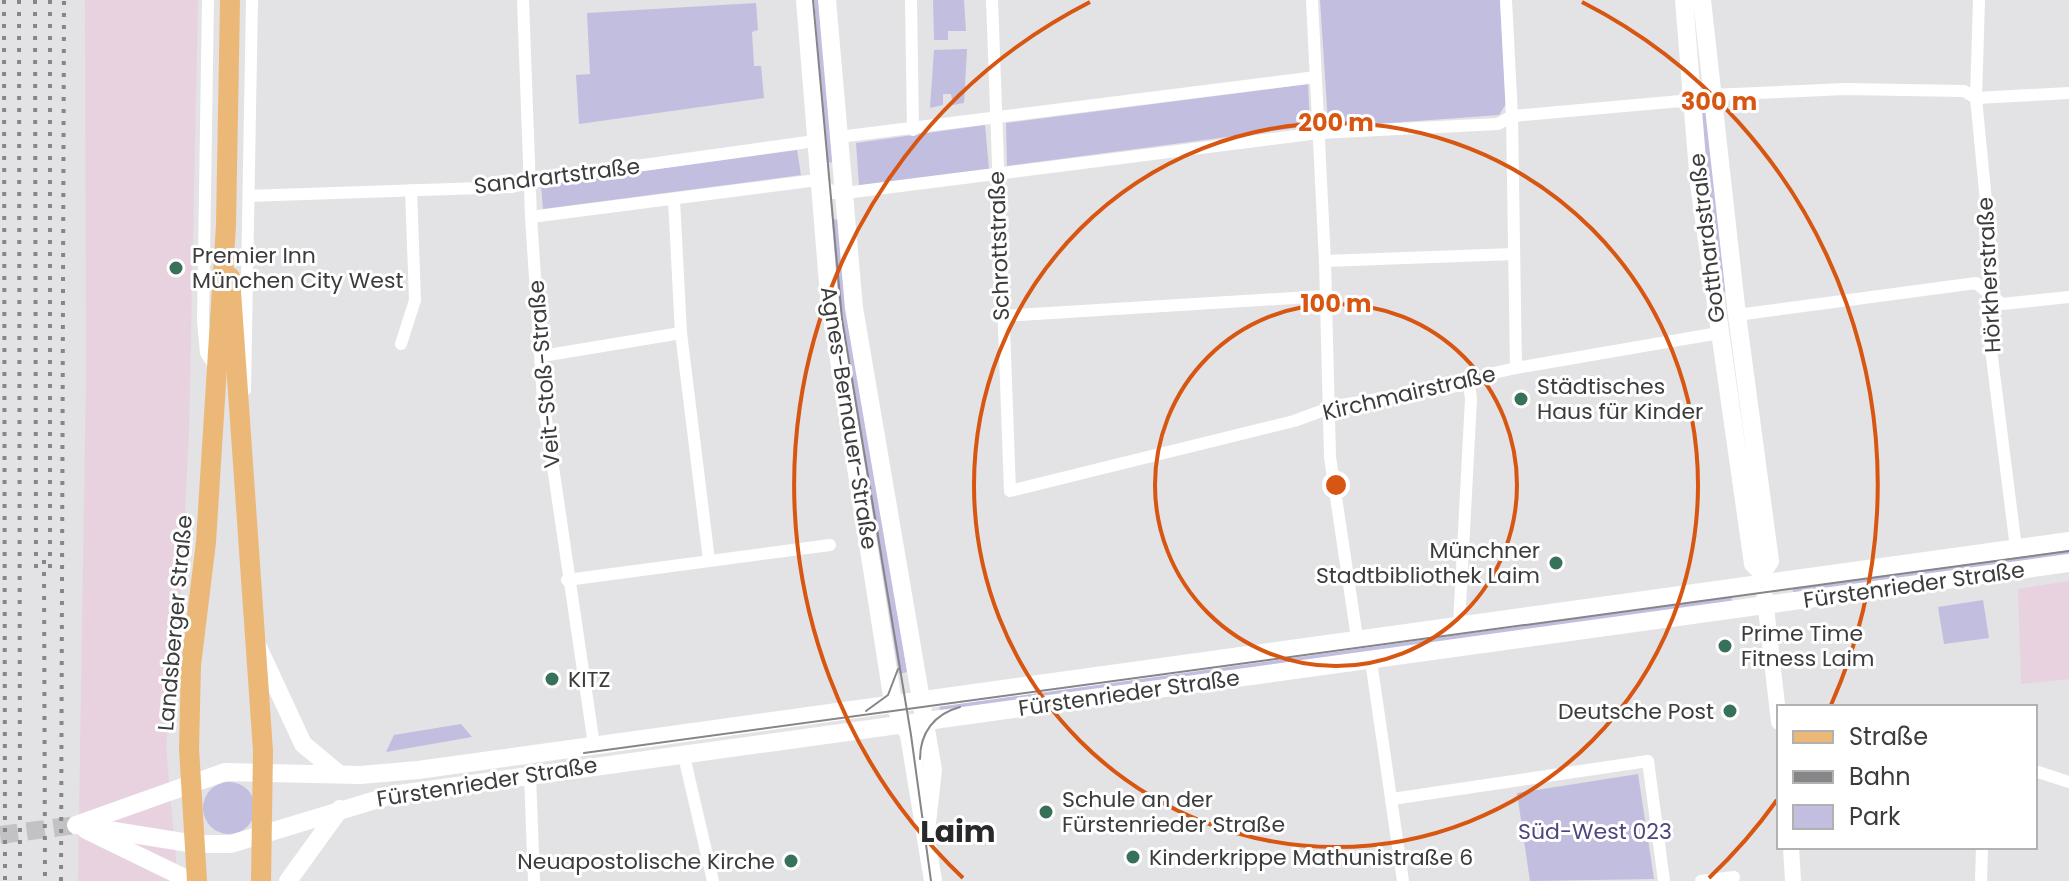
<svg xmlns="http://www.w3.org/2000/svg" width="2069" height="881" viewBox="0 0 2069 881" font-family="Poppins,sans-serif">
<rect width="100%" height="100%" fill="#e3e2e5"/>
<g fill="#e8d2df">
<polygon points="85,0 198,0 189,431 181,594 166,747 178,881 78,881 86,378"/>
<polygon points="2069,581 2069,679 2021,684 2018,589"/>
</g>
<g fill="#c1bee0">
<polygon points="811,0 821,0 836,162 822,163"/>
<polygon points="933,0 964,0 966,31 948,31 948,40 934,40"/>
<polygon points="1320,0 1500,0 1506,104 1499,115 1334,127 1328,122"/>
<polygon points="756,3 758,30 752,32 754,66 761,66 764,98 579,124 576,75 590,74 587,13"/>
<polygon points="967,49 964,103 953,105 951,94 943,94 943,105 930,108 934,50"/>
<polygon points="1308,84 1310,126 1007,166 1006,123"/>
<polygon points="1699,94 1705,96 1726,292 1719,291"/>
<polygon points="985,125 989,169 859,186 856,143"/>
<polygon points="797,150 801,175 543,209 541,185"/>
<polygon points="842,219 907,672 899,674 825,220"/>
<polygon points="2069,546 2069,560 1794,600 1792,585"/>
<polygon points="1731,594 1733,606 940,711 939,702"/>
<polygon points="1983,600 1989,638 1944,644 1938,607"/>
<polygon points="461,724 472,737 386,752 394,735"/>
<polygon points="1638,774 1654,879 1530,881 1517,793"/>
<circle cx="229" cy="808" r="26"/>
</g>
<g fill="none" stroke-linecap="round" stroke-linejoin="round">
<polyline stroke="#c2c1c3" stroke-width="18" stroke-dasharray="18 9" stroke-linecap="butt" points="0,835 76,825"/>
<g stroke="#fff" stroke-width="12">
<polyline points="208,0 203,321 206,353 215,367"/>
<polyline points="523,0 531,217 543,399 594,745"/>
<polyline points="911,0 913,130"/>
<polyline points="992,0 1010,491 1294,421 1335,406 1469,384 1485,375 1516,368 1719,333"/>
<polyline points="1312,0 1325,261 1330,457 1357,638"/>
<polyline points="1506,0 1512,116 1516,368"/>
<polyline points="1979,0 1976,98 1993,274 1986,310 2016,548"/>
<polyline points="1711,95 1846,89 1964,91 1976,98 2069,93"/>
<polyline points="839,137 1316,77"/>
<polyline points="250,196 512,187 550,178 815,141"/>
<polyline points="674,200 681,333 709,560"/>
<polyline points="531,217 817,180 834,193 845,193 1319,133 1498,124 1512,116 1692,100"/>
<polyline points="1325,261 1514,254"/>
<polyline points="1737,315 1976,283 2002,304 2069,297"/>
<polyline points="1002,316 1326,296"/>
<polyline points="401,344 415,300 411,190"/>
<polyline points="542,356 681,333"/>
<polyline points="245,390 252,0"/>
<polyline points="567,580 830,545"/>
<polyline points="1459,625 1471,399 1469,384"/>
<polyline points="1371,661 1403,881"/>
<polyline points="683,752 713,881"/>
<polyline points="2035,771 2069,782"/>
<polyline points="530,775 534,881"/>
<polyline points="1392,799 1648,761 1664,881"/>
<polyline points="1701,881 1734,877"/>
<polyline points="1981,881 1982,847"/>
</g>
<g stroke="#fff" stroke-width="16">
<polyline points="1762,573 1779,722"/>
<polyline points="1791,847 1793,881"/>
</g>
<g stroke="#fff" stroke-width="18">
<polyline points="805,0 829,296 893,702 909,735 933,881"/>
<polyline points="827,0 854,308 933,770 927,823"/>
<polyline points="1684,0 1699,184 1753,564 1762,573 1770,561 1737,315 1702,0"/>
<polyline points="258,647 303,744 339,774"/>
<polyline points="76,825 225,772 360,775 418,770 2069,541"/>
<polyline points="83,826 195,844 231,844 392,795 2069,563"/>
<polyline points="86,830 191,881"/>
<polyline points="288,881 340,809"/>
</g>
<g stroke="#ecb877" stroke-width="20">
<polyline points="230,277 263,751 261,881"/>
<polyline points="197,881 189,748 191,665 206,542 226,225 230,0"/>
</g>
<g stroke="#868587" stroke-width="2">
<polyline points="813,0 842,319 911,735 931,881"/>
<polyline points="866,711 888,695 898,669"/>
<polyline points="584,753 2069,551"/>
<path d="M920 759C920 733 934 714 960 707"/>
</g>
<g stroke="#868587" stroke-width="4" stroke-dasharray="4 8" stroke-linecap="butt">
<polyline points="4,0 5,881"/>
<polyline points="19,0 20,881"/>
<polyline points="35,0 36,573"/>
<polyline points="50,0 50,572"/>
<polyline points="44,560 45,881"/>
<polyline points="61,881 64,0"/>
</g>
</g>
<g fill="none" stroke="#d75611" stroke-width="4">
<circle cx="1336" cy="485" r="181"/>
<circle cx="1336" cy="485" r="362"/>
<path d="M1777 800A542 542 0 0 1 1709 878M963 878A542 542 0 0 1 1090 2M1582 2A542 542 0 0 1 1831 705"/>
</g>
<g fill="#387159" stroke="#fff" stroke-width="3">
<circle cx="176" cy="268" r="8"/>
<circle cx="1521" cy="399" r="8"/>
<circle cx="1556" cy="563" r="8"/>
<circle cx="1725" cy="646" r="8"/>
<circle cx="552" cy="679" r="8"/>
<circle cx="1730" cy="711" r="8"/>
<circle cx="1046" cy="812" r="8"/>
<circle cx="1133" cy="857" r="8"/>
<circle cx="791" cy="861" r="8"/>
</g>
<g text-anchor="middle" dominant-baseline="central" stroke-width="6" stroke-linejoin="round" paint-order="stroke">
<g font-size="22" fill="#3c3c3d" stroke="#fff">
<text transform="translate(557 176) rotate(-7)">Sandrartstraße</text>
<text transform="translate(1707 238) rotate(-97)">Gotthardstraße</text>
<text transform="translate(999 246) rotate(-92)">Schrottstraße</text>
<text transform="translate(1989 275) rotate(-93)">Hörkherstraße</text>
<text transform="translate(544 374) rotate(-95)">Veit-Stoß-Straße</text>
<text transform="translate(1409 393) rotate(-13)">Kirchmairstraße</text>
<text transform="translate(849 418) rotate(81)">Agnes-Bernauer-Straße</text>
<text transform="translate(1914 585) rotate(-8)">Fürstenrieder Straße</text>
<text transform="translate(175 623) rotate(-85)">Landsberger Straße</text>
<text transform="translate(1129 693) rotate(-8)">Fürstenrieder Straße</text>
<text transform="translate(487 782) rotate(-9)">Fürstenrieder Straße</text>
</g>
<g font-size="22" fill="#3c3c3d" stroke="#fff" text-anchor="start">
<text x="192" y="255">Premier Inn<tspan x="192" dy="25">München City West</tspan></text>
<text x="1537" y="386">Städtisches<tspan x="1537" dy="25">Haus für Kinder</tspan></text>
<text x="1540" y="550" text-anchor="end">Münchner<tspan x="1540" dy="25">Stadtbibliothek Laim</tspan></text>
<text x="1741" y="633">Prime Time<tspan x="1741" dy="25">Fitness Laim</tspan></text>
<text x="568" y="679">KITZ</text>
<text x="1714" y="711" text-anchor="end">Deutsche Post</text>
<text x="1062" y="799">Schule an der<tspan x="1062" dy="25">Fürstenrieder Straße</tspan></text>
<text x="1149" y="857">Kinderkrippe Mathunistraße 6</text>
<text x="775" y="861" text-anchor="end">Neuapostolische Kirche</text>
</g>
<g font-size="22" fill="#4f4581" stroke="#fff">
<text x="1595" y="831">Süd-West 023</text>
</g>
<g font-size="30" font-weight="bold" fill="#29292c" stroke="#fff">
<text x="958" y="831">Laim</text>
</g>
</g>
<circle cx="1336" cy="485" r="12" fill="#d75611" stroke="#fff" stroke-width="4"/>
<g font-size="24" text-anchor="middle" font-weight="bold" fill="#d75611" stroke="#fff" stroke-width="6" stroke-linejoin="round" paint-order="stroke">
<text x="1719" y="110">300 m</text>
<text x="1336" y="131">200 m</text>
<text x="1336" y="312">100 m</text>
</g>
<rect x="1777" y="705" width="260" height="144" fill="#ffffff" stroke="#b1b1b1" stroke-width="2"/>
<rect x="1793" y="731" width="40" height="12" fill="#ecb877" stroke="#b1b1b1" stroke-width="2"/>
<text x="1849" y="745" font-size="24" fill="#3c3c3d">Straße</text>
<rect x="1793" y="771" width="40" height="12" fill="#868587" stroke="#b1b1b1" stroke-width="2"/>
<text x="1849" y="785" font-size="24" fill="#3c3c3d">Bahn</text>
<rect x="1793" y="805" width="40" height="24" fill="#c1bee0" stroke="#b1b1b1" stroke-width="2"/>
<text x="1849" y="825" font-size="24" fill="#3c3c3d">Park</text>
</svg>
